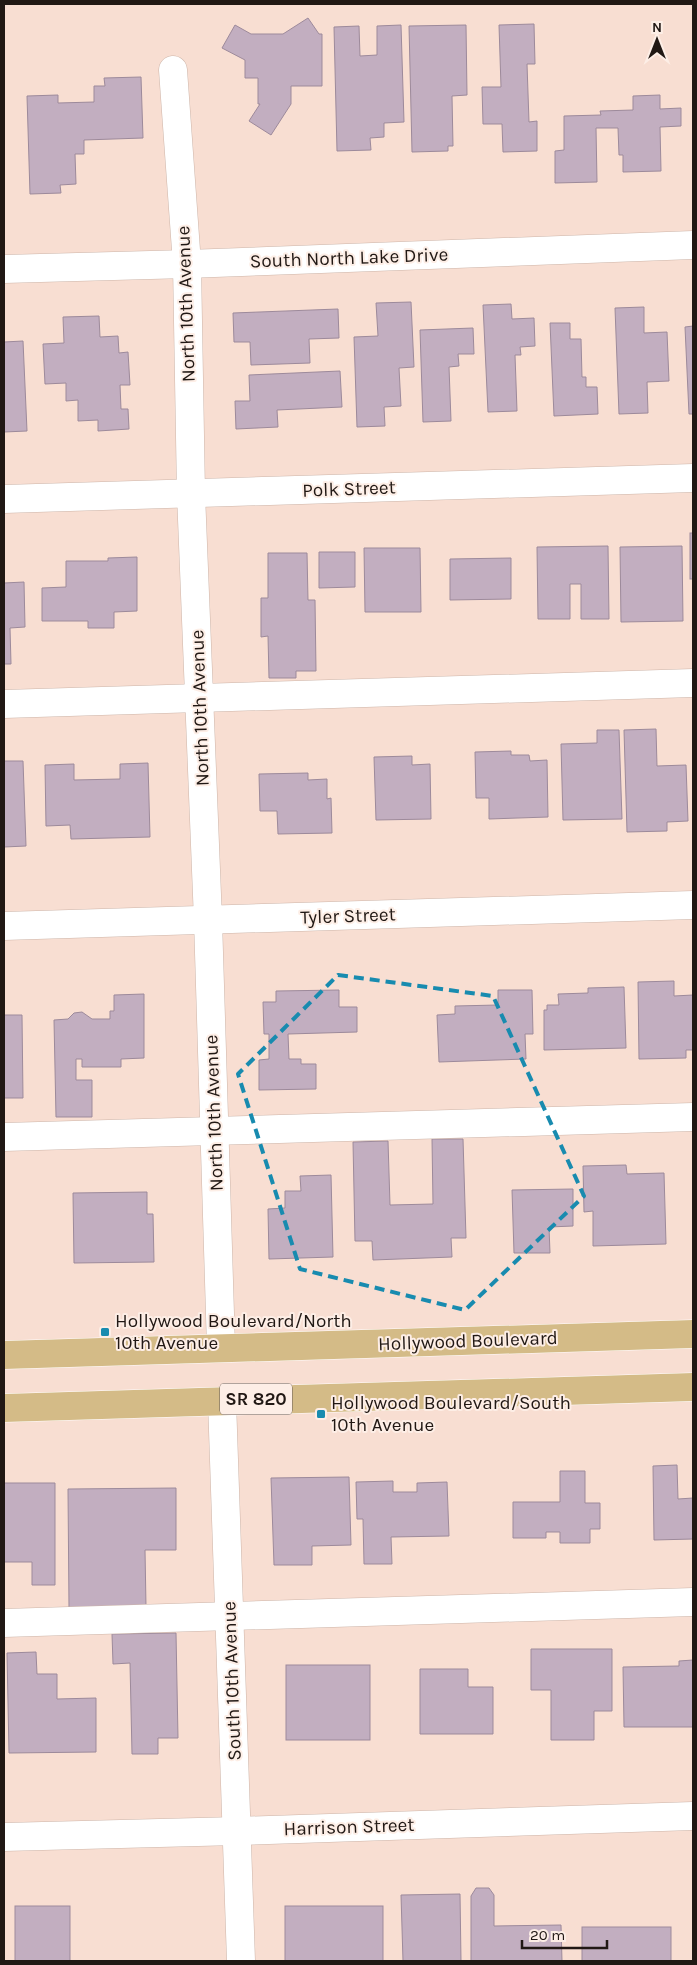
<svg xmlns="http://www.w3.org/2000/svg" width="697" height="1965" viewBox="0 0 697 1965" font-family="Karla,sans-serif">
<rect width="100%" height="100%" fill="#f8ded2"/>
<g fill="#c2aec0" stroke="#9d8a9b">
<polygon points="308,18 319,34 322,34 322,86 291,86 291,104 271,135 249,121 260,104 258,104 258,78 245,78 245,60 222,48 235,25 251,34 283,34"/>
<polygon points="534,24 535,64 527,64 529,122 537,121 537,151 503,152 502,124 483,124 482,87 501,87 499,25"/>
<polygon points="401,25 404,122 384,123 384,137 370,138 371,150 337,151 334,27 359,26 360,56 377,55 377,26"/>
<polygon points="466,25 467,95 452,96 453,146 448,146 448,151 412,152 409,26"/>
<polygon points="141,77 143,138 84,140 84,154 75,154 76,184 60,185 61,193 30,194 27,96 58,95 58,103 94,102 94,86 105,86 104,78"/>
<polygon points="660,95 660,109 681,108 681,126 660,127 661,171 623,172 623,155 619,155 618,128 596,128 597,182 555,183 555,151 564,150 564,116 601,115 600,111 633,110 633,96"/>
<polygon points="411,302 414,367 399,368 401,406 384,407 385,426 357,427 354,337 378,336 376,303"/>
<polygon points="511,304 512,319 534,318 535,346 520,347 521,355 515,355 517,411 488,412 483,305"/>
<polygon points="644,307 644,333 667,332 669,381 647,382 648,413 619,414 615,308"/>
<polygon points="338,309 339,338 309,339 310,363 251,365 250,342 234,342 233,313"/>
<polygon points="99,316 100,337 118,336 119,353 128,352 130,385 120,385 121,409 128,409 129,429 98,431 98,420 78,421 78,400 66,401 66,383 45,384 43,344 64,343 63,317"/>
<polygon points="550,323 570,323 570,339 581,339 582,377 586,377 586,387 597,387 598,414 554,416"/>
<polygon points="693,326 693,414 689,414 685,327"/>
<polygon points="473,328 474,354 458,354 459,366 449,367 451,421 423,422 420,330"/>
<polygon points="23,341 27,431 4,432 4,342"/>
<polygon points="340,371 342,407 277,410 278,427 236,429 235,401 250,401 249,375"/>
<rect x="690" y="533" width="3" height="46"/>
<polygon points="608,546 609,619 581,619 581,584 570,584 570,619 538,619 537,547"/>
<polygon points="682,546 683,621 621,622 620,547"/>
<polygon points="364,548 420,548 421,612 365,612"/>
<polygon points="319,552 355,552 355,587 319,588"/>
<polygon points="268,553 307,553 308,600 315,600 316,671 296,671 296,678 269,678 268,636 261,637 261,598 268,598"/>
<polygon points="137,557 137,611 114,612 114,628 88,628 88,621 42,621 42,588 66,587 66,561 108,561 108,558"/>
<polygon points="511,558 511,599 450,600 450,559"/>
<polygon points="24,582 25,627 10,628 11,664 4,664 4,583"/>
<polygon points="656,729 657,766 686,765 688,821 667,822 667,831 627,832 624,730"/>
<polygon points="597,730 619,730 622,819 563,820 561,744 597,743"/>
<polygon points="511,751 511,755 529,755 530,761 547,760 548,817 489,819 489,798 476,798 475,752"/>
<polygon points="412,756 412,765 430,764 431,819 376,820 374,757"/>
<polygon points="4,761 23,761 26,846 4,847"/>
<polygon points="148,763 150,837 71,839 70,825 46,826 45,765 74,764 74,780 120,779 120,764"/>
<polygon points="308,773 308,780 327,779 327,799 331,798 332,833 278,834 277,811 260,811 259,774"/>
<polygon points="674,981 674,996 693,995 693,1050 686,1050 686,1058 639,1059 638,982"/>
<polygon points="624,987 626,1048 544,1050 544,1010 547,1010 547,1005 559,1005 558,994 588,993 588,988"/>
<polygon points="339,990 339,1007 357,1007 357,1032 288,1034 289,1059 301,1059 301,1064 316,1064 316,1089 259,1090 259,1060 269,1059 269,1034 264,1034 263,1002 276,1002 276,991"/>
<polygon points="498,990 532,990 533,1034 525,1034 526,1059 439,1062 437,1015 455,1014 455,1006 498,1005"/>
<polygon points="144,994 144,1058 121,1059 121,1067 82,1067 82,1059 76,1059 76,1080 92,1080 92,1117 56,1117 54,1020 68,1019 74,1013 82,1012 92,1019 110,1019 110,1011 114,1011 114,995"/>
<polygon points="4,1015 22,1015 23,1098 4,1098"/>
<polygon points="432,1139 463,1139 466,1238 451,1238 452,1257 373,1260 372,1241 355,1241 353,1142 388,1141 390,1205 433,1204"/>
<polygon points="626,1165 627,1174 664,1173 666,1244 593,1246 593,1211 584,1212 583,1166"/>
<polygon points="331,1175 333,1257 269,1259 268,1209 285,1208 285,1191 301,1191 300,1176"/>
<polygon points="573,1189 573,1226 549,1227 550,1253 514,1253 512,1190"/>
<polygon points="147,1192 147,1214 153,1214 154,1262 74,1263 73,1193"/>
<polygon points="677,1465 678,1499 693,1498 693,1539 654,1540 653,1466"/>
<polygon points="560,1471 585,1471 585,1503 600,1503 600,1529 590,1529 590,1543 560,1543 560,1532 546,1532 546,1538 513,1538 513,1502 560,1502"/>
<polygon points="349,1477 351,1545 312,1546 312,1565 274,1565 271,1478"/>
<polygon points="393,1481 393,1492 417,1492 417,1483 447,1482 449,1536 391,1537 392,1564 364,1564 363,1519 357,1519 356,1482"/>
<polygon points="4,1483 55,1483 55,1585 32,1585 32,1562 4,1562"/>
<polygon points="176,1488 176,1550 145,1550 146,1607 69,1608 68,1489"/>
<polygon points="176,1633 178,1738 158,1738 158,1754 132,1754 130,1663 113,1664 112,1634"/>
<polygon points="531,1649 612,1649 612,1711 594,1711 594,1740 551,1740 551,1690 531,1690"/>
<polygon points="36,1652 37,1674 57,1674 57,1699 96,1698 96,1752 9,1753 7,1653"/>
<polygon points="693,1660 693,1727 624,1727 623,1667 679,1666 679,1661"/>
<rect x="286" y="1665" width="84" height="75"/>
<polygon points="420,1669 468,1669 468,1687 493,1687 493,1734 420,1734"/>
<polygon points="476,1888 489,1888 494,1895 494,1926 561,1925 562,1961 471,1961 471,1896"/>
<polygon points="460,1894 461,1961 403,1961 401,1895"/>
<rect x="15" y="1906" width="55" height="55"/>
<rect x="285" y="1906" width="98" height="55"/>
<rect x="582" y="1927" width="89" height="34"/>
</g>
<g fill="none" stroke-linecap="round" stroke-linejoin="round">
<defs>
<g id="minor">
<polyline points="173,70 187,264 191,494 208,920 221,1347"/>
<polyline points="4,269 187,264 693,245"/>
<polyline points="4,499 693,478"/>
<polyline points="4,704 693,683"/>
<polyline points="4,926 693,905"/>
<polyline points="4,1137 693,1117"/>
<polyline points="222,1401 241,1961"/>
<polyline points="4,1623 693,1602"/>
<polyline points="4,1837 237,1831 693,1816"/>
</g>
<g id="major">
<polyline points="4,1355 693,1334"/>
<polyline points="4,1408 693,1387"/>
</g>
</defs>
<use href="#minor" stroke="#cdb5a9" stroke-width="29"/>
<use href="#major" stroke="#fff" stroke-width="29"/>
<use href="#minor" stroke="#fff" stroke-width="28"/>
<use href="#major" stroke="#d4bb87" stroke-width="28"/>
</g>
<path fill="none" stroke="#188baf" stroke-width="4" stroke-dasharray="10 6" stroke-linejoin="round" d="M338 975 493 996 584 1196 465 1310 300 1269 238 1074Z"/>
<g fill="#188baf" stroke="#fdeee6" stroke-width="2">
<rect x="100" y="1327" width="10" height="10" rx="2.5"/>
<rect x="316" y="1409" width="10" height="10" rx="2.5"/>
</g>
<g text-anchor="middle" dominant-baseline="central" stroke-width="4" stroke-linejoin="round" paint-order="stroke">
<rect fill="#fdeee6" stroke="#635853" stroke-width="1" x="220" y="1383.5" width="72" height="31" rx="4"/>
<g font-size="18" font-weight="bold" fill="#211814">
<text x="256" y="1399">SR 820</text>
</g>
<g font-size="19" fill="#211814" stroke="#fdeee6">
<text transform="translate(349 258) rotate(-2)">South North Lake Drive</text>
<text transform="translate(186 304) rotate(-92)">North 10th Avenue</text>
<text transform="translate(349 489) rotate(-2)">Polk Street</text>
<text transform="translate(200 708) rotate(-92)">North 10th Avenue</text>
<text transform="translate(348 916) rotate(-2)">Tyler Street</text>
<text transform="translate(214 1113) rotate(-92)">North 10th Avenue</text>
<text transform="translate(468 1341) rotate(-2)">Hollywood Boulevard</text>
<text transform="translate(232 1681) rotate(-92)">South 10th Avenue</text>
<text transform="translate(349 1827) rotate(-2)">Harrison Street</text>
</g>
<g font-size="19" fill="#211814" stroke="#fdeee6" text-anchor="start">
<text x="115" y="1321">Hollywood Boulevard/North<tspan x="115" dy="22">10th Avenue</tspan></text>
<text x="331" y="1403">Hollywood Boulevard/South<tspan x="331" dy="22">10th Avenue</tspan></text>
</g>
</g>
<rect width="697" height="1965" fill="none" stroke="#211814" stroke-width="10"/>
<g transform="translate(657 40)" stroke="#fdeee6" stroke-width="4" paint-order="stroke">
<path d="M0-4L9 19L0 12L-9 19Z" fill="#211814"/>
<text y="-8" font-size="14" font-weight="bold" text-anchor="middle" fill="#211814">N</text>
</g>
<path d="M522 1940v8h85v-8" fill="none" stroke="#211814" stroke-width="2.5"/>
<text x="530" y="1940" font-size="15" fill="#211814" stroke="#fdeee6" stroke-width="4" paint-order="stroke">20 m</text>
</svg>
